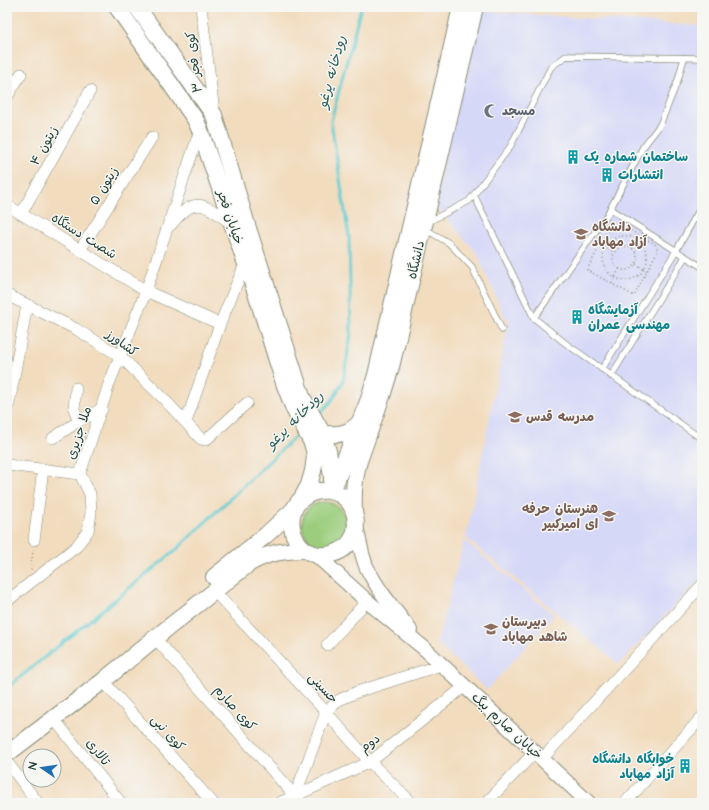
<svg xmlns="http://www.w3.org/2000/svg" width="709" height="810" viewBox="0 0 709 810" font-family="'Architects Daughter','Playpen Sans Arabic',sans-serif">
<rect width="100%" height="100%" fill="#f6f6f2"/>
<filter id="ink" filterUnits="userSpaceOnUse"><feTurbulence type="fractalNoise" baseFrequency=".025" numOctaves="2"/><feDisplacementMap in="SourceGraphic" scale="8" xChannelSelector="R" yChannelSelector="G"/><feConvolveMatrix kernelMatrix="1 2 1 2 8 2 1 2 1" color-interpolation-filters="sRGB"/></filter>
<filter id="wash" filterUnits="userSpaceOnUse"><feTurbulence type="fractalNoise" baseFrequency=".012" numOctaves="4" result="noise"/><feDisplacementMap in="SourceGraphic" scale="16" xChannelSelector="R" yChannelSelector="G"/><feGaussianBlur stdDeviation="0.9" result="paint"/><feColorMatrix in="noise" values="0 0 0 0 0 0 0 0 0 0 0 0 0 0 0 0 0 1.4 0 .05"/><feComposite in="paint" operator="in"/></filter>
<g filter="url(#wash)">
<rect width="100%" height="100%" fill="#f2dcbe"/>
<g fill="#d6d8f8">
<polygon points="479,11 702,26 702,577 619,664 466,538 509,319 504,316 477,253 434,204"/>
<polygon points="464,540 554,615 487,690 437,643"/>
</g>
<circle fill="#9bcd7d" stroke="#5d8558" cx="324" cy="524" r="22"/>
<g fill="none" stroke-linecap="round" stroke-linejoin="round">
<g stroke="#5ccad0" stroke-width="3">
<polyline points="318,415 331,402 343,382 351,333 349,237 331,121 361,7"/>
<polyline points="7,688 176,550 300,432"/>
</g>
</g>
</g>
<g filter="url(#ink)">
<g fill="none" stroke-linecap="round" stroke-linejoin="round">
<defs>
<g id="service">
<polyline points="474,195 534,318 565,343 702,439"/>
<polyline points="610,209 702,267"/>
<polyline points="428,222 469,201 510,147 551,67 566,56 702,58"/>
<polyline points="425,229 449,243 472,267 502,330"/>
<polyline points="534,318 607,215 643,147 660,125 678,80 684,58"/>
<polyline points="602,369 676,251 702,205"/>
<polyline points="611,376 685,257"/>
</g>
<g id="minor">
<polyline points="201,7 214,112"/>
<polyline points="7,97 21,74"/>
<polyline points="7,205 146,291 220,324"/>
<polyline points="21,214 90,91"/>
<path d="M171 225C195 194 204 204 231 223"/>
<polyline points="80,250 152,137"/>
<polyline points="7,295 76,329 120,356 163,398 201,439 205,440 208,438 247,403"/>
<polyline points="76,388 74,409 79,421"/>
<polyline points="9,404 27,305"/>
<polyline points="186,422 220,324 245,264"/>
<polyline points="53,438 79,421 102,409"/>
<polyline points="7,465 80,474"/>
<polyline points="34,540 43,469"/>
<polyline points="214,591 326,712 370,762 412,803"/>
<polyline points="7,601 76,547 88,531 91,513 90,494 80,474 109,384 146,291 200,130"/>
<polyline points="155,638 301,803"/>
<polyline points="327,645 367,601"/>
<polyline points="103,681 213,803"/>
<polyline points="54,719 121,803"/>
<polyline points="542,759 702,585"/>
<polyline points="7,762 38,803"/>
<polyline points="295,796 326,712 339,700 357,692 441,665"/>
<polyline points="279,803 370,762 465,686"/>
<polyline points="486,803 535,752"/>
<polyline points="625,803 702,717"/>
</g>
<g id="tertiary">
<path d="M356 526C359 539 361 553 366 566 377 589 394 609 410 630"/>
<polyline points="315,554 367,601 425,649 589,803"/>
</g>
<g id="secondary">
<polyline points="117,7 195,119 200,130 258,299 284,383 294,409 312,443 314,450 315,457 313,471 309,485 301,500"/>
<polyline points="137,7 214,115 247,225 302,397 321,431 328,451 332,476 332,492"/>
<path d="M322 434C337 435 348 435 359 423"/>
<polyline points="335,484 369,399 376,375 461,7"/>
<path d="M320 491C363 486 370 551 326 555 288 559 275 498 320 491Z"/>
<path d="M354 512C353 494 354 478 359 461L383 393 391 367 475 7"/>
<polyline points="214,577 266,535 292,511"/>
<path d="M7 754 103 681 155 638 250 563C268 553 284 550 305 550"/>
</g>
</defs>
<use href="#service" stroke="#888c79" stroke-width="7"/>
<use href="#minor" stroke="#888c79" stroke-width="12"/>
<use href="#tertiary" stroke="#888c79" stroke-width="16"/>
<use href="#secondary" stroke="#888c79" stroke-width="18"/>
<g stroke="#888c79" stroke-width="1.5" stroke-dasharray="1 3" stroke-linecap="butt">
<polygon points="620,225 655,244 658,250 634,296 587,270 610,227"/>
<circle cx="625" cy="258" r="22"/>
<polyline points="601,244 614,253"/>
<circle cx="625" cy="258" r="12"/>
<polyline points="632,248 638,235"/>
<polyline points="636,264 647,271"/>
<polyline points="612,284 619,269"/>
<polyline points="31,570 33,550"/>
</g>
<use href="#service" stroke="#fff" stroke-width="5.5"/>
<use href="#minor" stroke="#fff" stroke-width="11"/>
<use href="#tertiary" stroke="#fff" stroke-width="14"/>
<use href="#secondary" stroke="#fff" stroke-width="16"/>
</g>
</g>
<defs>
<symbol id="mosque-bare" viewBox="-9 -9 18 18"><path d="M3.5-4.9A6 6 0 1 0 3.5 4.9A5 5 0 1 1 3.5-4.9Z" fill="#6b7280" stroke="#f6f6f2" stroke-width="2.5" paint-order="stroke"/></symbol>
<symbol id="building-bare" viewBox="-9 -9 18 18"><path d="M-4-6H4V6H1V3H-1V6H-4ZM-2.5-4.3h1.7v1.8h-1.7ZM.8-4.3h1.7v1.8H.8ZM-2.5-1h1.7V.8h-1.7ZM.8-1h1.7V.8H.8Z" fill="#0f9aa8" stroke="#f6f6f2" stroke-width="2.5" paint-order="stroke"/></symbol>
<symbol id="university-bare" viewBox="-9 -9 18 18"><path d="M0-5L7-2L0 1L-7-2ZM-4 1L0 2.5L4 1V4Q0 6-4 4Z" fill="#8d6e63" stroke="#f6f6f2" stroke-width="2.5" paint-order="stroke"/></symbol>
<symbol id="school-bare" viewBox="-9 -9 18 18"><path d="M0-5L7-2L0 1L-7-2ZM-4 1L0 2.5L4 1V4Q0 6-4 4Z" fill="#8d6e63" stroke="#f6f6f2" stroke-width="2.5" paint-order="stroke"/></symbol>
</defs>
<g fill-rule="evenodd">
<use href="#mosque-bare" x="481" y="101" width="20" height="20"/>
<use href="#building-bare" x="563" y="147" width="20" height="20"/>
<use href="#building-bare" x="597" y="165" width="20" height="20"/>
<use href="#university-bare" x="571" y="224" width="20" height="20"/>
<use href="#building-bare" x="567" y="307" width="20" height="20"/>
<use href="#school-bare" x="505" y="407" width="20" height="20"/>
<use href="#school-bare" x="599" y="506" width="20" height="20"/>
<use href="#school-bare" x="481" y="619" width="20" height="20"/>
<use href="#building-bare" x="675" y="756" width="20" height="20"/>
</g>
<g text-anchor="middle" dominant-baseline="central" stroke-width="3" stroke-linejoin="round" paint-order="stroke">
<g font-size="13" fill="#1f3d34" stroke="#f6f6f2">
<text transform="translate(194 62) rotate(-97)">کوی فجر ۳</text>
<text transform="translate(44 146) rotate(-61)">زیتون ۴</text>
<text transform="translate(104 186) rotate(-58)">زیتون ۵</text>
<text transform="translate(230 217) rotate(71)">خیابان فجر</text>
<text transform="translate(84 236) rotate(32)">شصت دستگاه</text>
<text transform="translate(416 260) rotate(-77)">دانشگاه</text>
<text transform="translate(122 343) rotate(36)">کشاورز</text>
<text transform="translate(79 433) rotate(-72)">ملا جزیری</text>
<text transform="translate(323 688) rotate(47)">حسینی</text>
<text transform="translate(235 708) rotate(48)">کوی صارم</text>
<text transform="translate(507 726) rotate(43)">خیابان صارم بیگ</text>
<text transform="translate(168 733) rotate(48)">کوی نبی</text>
<text transform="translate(370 743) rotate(-36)">دوم</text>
<text transform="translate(98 752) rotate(52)">تالاری</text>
</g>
<g font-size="13" font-weight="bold" fill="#5b616d" stroke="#f6f6f2" text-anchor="start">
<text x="502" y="111">مسجد</text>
</g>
<g font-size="13" font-weight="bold" fill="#0d838f" stroke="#f6f6f2" text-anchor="start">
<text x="584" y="157">ساختمان شماره یک</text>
<text x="618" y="175">انتشارات</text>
<text x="588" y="310">آزمایشگاه<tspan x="588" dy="15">مهندسی عمران</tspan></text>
<text x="674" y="759" text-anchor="end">خوابگاه دانشگاه<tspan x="674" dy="15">آزاد مهاباد</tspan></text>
</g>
<g font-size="13" font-weight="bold" fill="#785e54" stroke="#f6f6f2" text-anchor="start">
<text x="592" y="227">دانشگاه<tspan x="592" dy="15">آزاد مهاباد</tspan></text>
<text x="526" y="417">مدرسه قدس</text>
<text x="598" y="509" text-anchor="end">هنرستان حرفه<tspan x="598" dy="15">ای امیرکبیر</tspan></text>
<text x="502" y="622">دبیرستان<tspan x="502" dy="15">شاهد مهاباد</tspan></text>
</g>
<g font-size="14" font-style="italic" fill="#2e605b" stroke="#f6f6f2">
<text transform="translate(332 72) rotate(-75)">رودخانه یرغو</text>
<text transform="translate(295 420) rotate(-45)">رودخانه یرغو</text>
</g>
</g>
<rect width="709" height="810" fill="none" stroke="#f6f6f2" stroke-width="24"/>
<g transform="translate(42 768) rotate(283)"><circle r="19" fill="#f6f6f2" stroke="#a0aca6"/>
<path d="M0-3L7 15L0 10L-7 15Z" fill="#1f6fb2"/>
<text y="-6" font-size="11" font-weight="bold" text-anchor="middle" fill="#1f3d34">N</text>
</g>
</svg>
